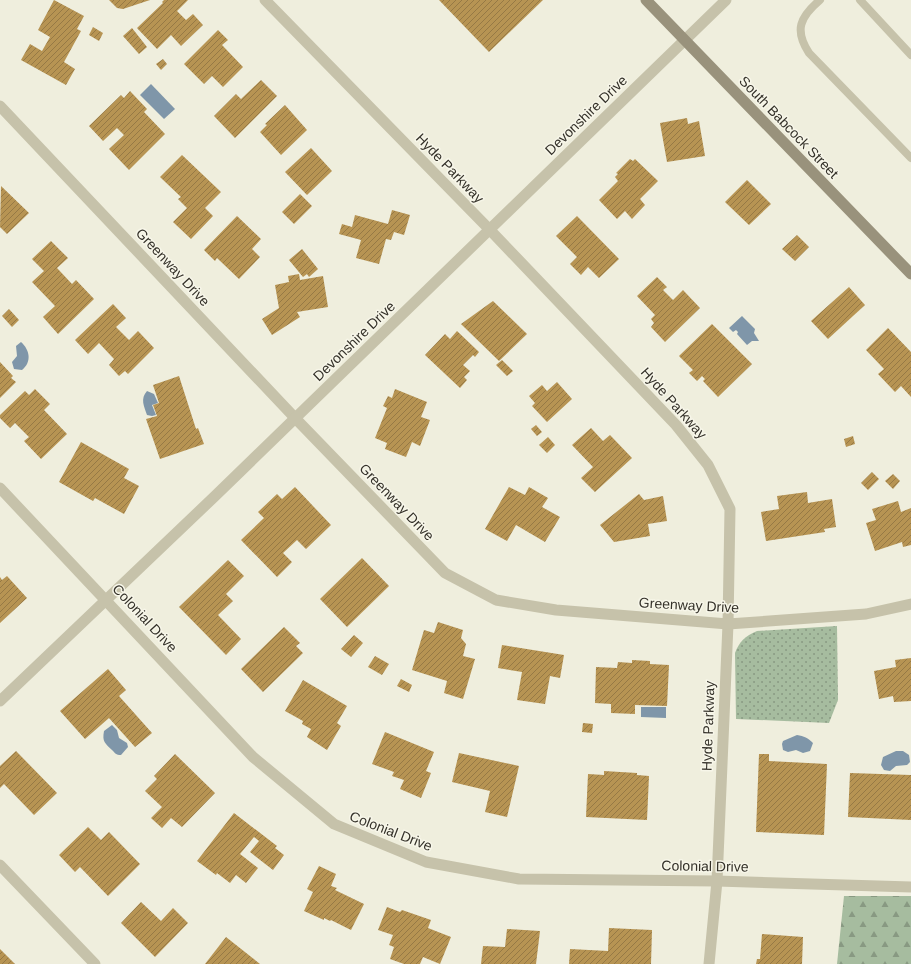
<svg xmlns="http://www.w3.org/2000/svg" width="911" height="964" viewBox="0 0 911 964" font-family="Arial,sans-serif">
<defs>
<pattern id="grass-dots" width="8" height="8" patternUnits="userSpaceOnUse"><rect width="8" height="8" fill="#a6bc9f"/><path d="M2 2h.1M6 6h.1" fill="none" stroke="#889982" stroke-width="1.8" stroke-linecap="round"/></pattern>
<pattern id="forest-firs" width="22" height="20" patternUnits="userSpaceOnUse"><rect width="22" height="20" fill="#a6bc9f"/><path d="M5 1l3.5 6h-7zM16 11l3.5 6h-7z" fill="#889982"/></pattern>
<pattern id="building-hatch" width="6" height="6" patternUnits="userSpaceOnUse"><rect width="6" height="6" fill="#b79453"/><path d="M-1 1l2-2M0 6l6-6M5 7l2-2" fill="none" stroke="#967945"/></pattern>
</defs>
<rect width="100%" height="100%" fill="#efeedd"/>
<path fill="url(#grass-dots)" d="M837 626 838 700 829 723 736 719 735 653C739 642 745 636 757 631Z"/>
<polygon fill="url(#forest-firs)" points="844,896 911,896 911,964 837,964"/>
<g fill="#7f96a9">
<polygon points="151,84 175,109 164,119 140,95"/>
<polygon points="742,316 755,329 754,333 759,341 752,341 747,345 737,334 738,332 736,330 733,332 729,328"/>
<path d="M21 342C30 350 32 362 22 370L14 369 12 362 17 356 16 346Z"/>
<path d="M147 391 154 394 158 403 152 405 156 415 152 416 147 415C144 406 140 399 147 391Z"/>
<polygon points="641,707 666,707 666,718 641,717"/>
<path d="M112 725 117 730 119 738 127 743 128 747 121 755C116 755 115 753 112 750 105 743 102 742 104 731Z"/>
<path d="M797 735C804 736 808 738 813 743L810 751 803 753 796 750 788 752 783 750 782 744 783 741Z"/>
<polygon points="896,751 903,751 909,755 910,762 907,765 896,766 890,771 884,770 881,765 883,757"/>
</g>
<g fill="url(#building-hatch)">
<polygon points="54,0 84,16 77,29 81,31 64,62 75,69 66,85 21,60 30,44 42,51 50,37 38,30"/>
<polygon points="109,0 150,0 123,9 117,8"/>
<polygon points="164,0 188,0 177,11 186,20 193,14 203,25 181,46 171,35 157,49 137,28 163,3 162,2"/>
<polygon points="439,0 543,0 489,52"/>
<polygon points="93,27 103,33 99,41 89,35"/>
<polygon points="132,28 147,47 139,54 123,36"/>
<polygon points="218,30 228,40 222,45 243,67 223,87 212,76 204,84 184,64"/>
<polygon points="163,59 167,64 161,70 156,64"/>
<polygon points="261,80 277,96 235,138 214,116 236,94 241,99"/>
<polygon points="130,91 147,109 144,112 165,134 129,170 109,149 124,135 117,128 103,141 89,126 121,95 124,98"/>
<polygon points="285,105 307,130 281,155 260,132 267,125 265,124"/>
<polygon points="687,118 688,124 699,121 705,156 667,162 660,123"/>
<polygon points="311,148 332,171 307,195 285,172"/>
<polygon points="182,155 221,192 205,208 213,216 191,239 173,222 187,208 178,199 181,197 160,177"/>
<polygon points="630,159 633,161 635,159 658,181 640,199 645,205 632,219 625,211 617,219 599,200 618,181 615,177 618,174 616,173"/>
<polygon points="747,180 771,204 749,225 725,202"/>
<polygon points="1,186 29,213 7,234 0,227"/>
<polygon points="300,194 312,206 294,224 282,212"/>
<polygon points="392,210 410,215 404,235 394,232 391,240 386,239 379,264 356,258 361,240 339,234 342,224 352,227 355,215 388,224"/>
<polygon points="237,216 261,239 252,249 260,257 239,279 217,258 215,261 204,250"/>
<polygon points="577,216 619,259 599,278 588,267 581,275 570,264 577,257 556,236"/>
<polygon points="797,235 809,247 795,261 782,249"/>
<polygon points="51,241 68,258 57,268 72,284 76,280 94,299 58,334 43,317 55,306 32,282 44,271 32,259"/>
<polygon points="302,249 318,269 309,277 307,274 303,277 289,260"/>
<polygon points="299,274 300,280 323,276 328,307 297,312 300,317 272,335 262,319 279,308 275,285 289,282 288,276"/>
<polygon points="657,277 667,287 663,290 673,300 683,290 700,308 665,342 651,327 654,323 651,319 655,315 637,296"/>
<polygon points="849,287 865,305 828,339 811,321"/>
<polygon points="493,301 527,334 499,361 461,324"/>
<polygon points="113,304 126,318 116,327 129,340 138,331 154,348 128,374 125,371 119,376 109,365 114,359 99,343 88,354 75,340"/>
<polygon points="9,309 19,320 12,327 2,316"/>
<polygon points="712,324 752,364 718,397 703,381 705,379 702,376 697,381 689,373 693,370 679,356"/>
<polygon points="888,328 911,352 911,397 901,386 895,392 878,374 884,369 866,350"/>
<polygon points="457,331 479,352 475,357 473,355 463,365 470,371 464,377 467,380 460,388 425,355 445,334 450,339"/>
<polygon points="502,360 513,371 507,376 496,365"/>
<polygon points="0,362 13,376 11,378 16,382 0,398"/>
<polygon points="179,376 196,429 198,428 204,444 160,459 146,419 157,416 153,405 159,403 153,385"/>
<polygon points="557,382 572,399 547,422 532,406 535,403 529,396 542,385 547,391"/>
<polygon points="35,389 50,404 44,410 67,434 41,459 24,441 29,437 15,423 10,428 0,418 0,415 25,391 29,395"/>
<polygon points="395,389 427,402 421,417 430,420 420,446 412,442 406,457 385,449 387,443 375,438 387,408 383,406 388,396 392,398"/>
<polygon points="536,425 542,432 537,436 531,429"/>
<polygon points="591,428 603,441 610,435 632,458 595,492 581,478 593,467 572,445"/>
<polygon points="853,436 855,444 846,447 844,439"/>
<polygon points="548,437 555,445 547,453 539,445"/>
<polygon points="81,442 129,469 124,478 139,486 124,514 95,498 93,501 59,482"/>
<polygon points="872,472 879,479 868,490 861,483"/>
<polygon points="893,474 900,481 893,489 885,481"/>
<polygon points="295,487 331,525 306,549 297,540 283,553 292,562 277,577 241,540 264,518 258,512 277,494 282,499"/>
<polygon points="509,487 525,495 529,487 548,498 542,507 560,517 545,542 516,525 507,541 485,529"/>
<polygon points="807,492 808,503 832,499 836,527 824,529 825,532 766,541 761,512 779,509 777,496"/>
<polygon points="639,494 644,500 663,496 667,521 648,524 650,536 614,542 600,525"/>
<polygon points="898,501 901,512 911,508 911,545 903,547 902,542 875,551 866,523 876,520 872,509"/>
<polygon points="362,558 389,586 347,627 320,599"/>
<polygon points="228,560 244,576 226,594 233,601 218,615 241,639 226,655 179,607"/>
<polygon points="7,576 27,598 0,623 0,577 2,580"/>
<polygon points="438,622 463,630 461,638 466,644 463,656 475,659 463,699 444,693 447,681 412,670 424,630 434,633"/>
<polygon points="284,627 300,643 296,646 303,653 263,692 241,669"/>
<polygon points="354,635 363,643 351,657 341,649"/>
<polygon points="502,645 564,655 560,678 550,676 545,704 517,700 522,672 498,668"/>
<polygon points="375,656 389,664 382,675 368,667"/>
<polygon points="911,658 911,701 894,702 893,696 879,699 874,671 896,667 895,660"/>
<polygon points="632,660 650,661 650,664 669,665 667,706 635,705 635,714 611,713 611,704 595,703 596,667 617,668 618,662 632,663"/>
<polygon points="108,669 126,690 119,696 152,733 135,747 109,718 85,739 60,711"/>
<polygon points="401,679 412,685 409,692 397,686"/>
<polygon points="303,680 347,706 337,723 341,726 327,750 307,737 311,729 302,724 303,721 285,711"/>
<polygon points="583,723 593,724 592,733 582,732"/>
<polygon points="385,732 434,752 426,771 431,773 421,798 400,789 404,780 392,776 394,772 372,764"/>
<polygon points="16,751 57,793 34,815 4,784 0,788 0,766"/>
<polygon points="459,753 519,766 507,817 485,812 490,791 452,782"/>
<polygon points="175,754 215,793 182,827 171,818 162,828 151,818 162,807 145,791 157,779 154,776"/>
<polygon points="759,754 769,754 769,761 827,764 824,835 756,832"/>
<polygon points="604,771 637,773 637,775 649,776 647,820 586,817 588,774 604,775"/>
<polygon points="850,773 911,775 911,820 848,817"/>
<polygon points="234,813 277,846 275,848 284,855 273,870 250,852 259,841 254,837 240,854 258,868 246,883 236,875 230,883 217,873 216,875 197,861"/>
<polygon points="88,827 101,840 109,832 140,864 108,896 80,867 75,872 59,855"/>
<polygon points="319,866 336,874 331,886 337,888 335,890 364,904 351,930 331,920 330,921 324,918 324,920 304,911 313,892 307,889"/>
<polygon points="141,902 161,921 173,908 188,923 155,957 121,923"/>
<polygon points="387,907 400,912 402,910 431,920 428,928 451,937 440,964 423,957 420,964 404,964 390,959 394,947 389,945 393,935 378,930"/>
<polygon points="609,928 652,930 651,964 569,964 570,949 608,951"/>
<polygon points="507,929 540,931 536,964 481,964 483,946 505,947"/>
<polygon points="762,934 803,937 802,964 756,964 757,959 760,959"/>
<polygon points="226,937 260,964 205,964"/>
<polygon points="0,949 15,964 0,964"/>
</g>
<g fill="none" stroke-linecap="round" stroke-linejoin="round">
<g stroke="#c6c2aa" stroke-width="8">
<path d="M820 0C800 17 794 30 809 53L911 158"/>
<polyline points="860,0 911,55"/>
</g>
<g stroke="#c6c2aa" stroke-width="11">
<polyline points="265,0 490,230 676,425 708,465 730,509 728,624 717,881 709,964"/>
<polyline points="0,106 296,419 445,573 496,600 556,610 728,624 866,614 911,604"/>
<polyline points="0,488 253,757 334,824 426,862 519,879 717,881 911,887"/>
<polyline points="0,701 214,497 726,0"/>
</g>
<polyline stroke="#c6c2aa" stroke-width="11" points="0,865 95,964"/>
<polyline stroke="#99927c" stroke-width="11" points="646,0 911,274"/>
</g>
<g text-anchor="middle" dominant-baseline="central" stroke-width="3" stroke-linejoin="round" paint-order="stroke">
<g font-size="14" fill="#343129" stroke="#f7f6e9">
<text transform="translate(586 115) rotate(-44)">Devonshire Drive</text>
<text transform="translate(789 127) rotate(46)">South Babcock Street</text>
<text transform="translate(450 168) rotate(46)">Hyde Parkway</text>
<text transform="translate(173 267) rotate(47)">Greenway Drive</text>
<text transform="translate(354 341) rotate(-44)">Devonshire Drive</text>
<text transform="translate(674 403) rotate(48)">Hyde Parkway</text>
<text transform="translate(397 502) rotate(46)">Greenway Drive</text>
<text transform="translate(689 605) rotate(3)">Greenway Drive</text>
<text transform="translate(145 618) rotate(47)">Colonial Drive</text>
<text transform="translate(708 726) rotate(-88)">Hyde Parkway</text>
<text transform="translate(391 831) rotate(21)">Colonial Drive</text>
<text transform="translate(705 866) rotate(1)">Colonial Drive</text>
</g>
</g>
</svg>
